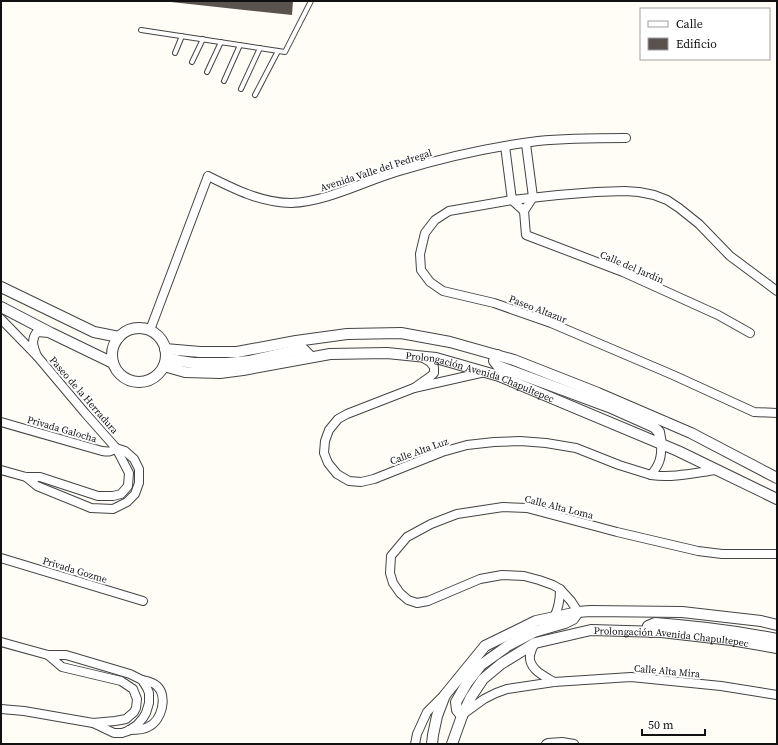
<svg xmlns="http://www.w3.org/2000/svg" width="778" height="745" viewBox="0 0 778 745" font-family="'Source Serif 4',serif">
<rect width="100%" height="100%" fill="#fffdf5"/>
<polygon fill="#5a524d" points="171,1 293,1 292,15 171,2"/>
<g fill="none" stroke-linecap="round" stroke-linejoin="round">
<defs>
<g id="service">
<polyline points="141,30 285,52 311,1"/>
<polyline points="175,53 182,36"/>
<polyline points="192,62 203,39"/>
<polyline points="207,72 221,42"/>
<polyline points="224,81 240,45"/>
<polyline points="241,89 260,48"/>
<polyline points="255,95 278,51"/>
</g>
<g id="minor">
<polyline points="505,146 512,200 524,211 533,197 526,144"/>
<polyline points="524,211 526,235 623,272 718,315 750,333"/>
<polyline points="777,291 730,256 699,224 679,208 667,200 654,195 639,192 625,191 596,192 558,195 512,200 449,211 435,220 425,233 420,254 421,270 430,282 443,291 494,303 551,323 673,375 754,412 777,413"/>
<path d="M1 319 37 356C34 348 30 340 37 332L49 333"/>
<path d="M150 330 208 176C234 189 262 203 291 203 326 202 363 182 396 172 442 158 490 147 538 141 567 138 597 138 626 138"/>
<polyline points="422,357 430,362 434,367 434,373 431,376 414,388 485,372"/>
<polyline points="414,388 347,414 338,419 329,430 325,441 324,453 328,463 337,474 349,481 361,482 374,479 442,452 467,445 494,442 520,441 546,443 576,448 619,465 651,475"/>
<path d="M1 422 102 451C109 452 111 452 116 448"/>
<path d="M661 444C662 458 659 465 651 475 673 478 694 473 716 470"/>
<polyline points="1,470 26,477 40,477 98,496 113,496 121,494 128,486 129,473 116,448 85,413 37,356"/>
<polyline points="26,477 37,486 91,508 113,509 127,502 135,494 139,483 139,469 134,459 125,451 116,448"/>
<polyline points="1,558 143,601"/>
<polyline points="560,589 553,585 539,580 524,576 502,575 480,579 428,601 417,603 408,600 400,593 393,583 390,573 391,556 407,537 431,524 457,514 503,507 527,508 617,532 698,551 722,554 777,554"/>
<path d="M554 617C559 608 560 600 560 589L571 601 578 612"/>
<polyline points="1,642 48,655 66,655 130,674 142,680 147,688 149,693 149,703 146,713 143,718 137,725 128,731 122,733 114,733 93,723"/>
<path d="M535 643C533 646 531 651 530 655 528 669 544 676 554 682"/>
<polyline points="1,709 24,711 93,723 115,721 126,719 134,712 136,708 137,699 133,689 121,681 62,667 48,655"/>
<polyline points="462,715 484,699 496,693 507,689 554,682 631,677 721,686 777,695"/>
<path d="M129 730C135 730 143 730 148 727 162 721 168 696 157 686 153 682 147 681 142 680"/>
<polyline points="415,744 417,734 427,712 444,695"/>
<polyline points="546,744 548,743 562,742 574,744"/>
</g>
<g id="tertiary">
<polyline points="1,287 94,332 119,337"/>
<polyline points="1,307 51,333 113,363"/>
<circle cx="139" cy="355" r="27"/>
<polyline points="165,349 200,352 237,352 296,341 347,334 401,333 450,342 514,360 598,393 691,433 777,478"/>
<polyline points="497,355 495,358 494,361 498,366 609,407 654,427 659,432 661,444"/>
<polyline points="166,358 180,361 194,363 227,363 249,361 275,355 303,349 311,357"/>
<path id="s1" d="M164 366 185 372 220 373 243 370 330 354 387 353 436 358 499 376 678 451 777 499"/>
<path d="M651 632 647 629 648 626 655 623C696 626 737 631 777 639"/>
<polyline points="462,716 457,710 456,702 467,683 481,665 509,645 534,632 565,623 573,619 578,612"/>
<polyline points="432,744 433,735 437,716 445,695 485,646 536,621 578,612 590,611 682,612 761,621 777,625"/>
<path id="s2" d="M452 744 462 716 471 697 483 679 501 664 535 643 591 630 661 632 731 640 777 648"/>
</g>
</defs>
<use href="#service" stroke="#444" stroke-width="6"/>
<use href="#minor" stroke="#444" stroke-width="10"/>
<use href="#tertiary" stroke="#444" stroke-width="12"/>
<use href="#service" stroke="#fff" stroke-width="4"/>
<use href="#minor" stroke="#fff" stroke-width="8"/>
<use href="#tertiary" stroke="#fff" stroke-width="10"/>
</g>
<g text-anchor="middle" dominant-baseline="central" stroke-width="4" stroke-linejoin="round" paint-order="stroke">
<g font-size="10" fill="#111" stroke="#fff">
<text transform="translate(376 170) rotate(-18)">Avenida Valle del Pedregal</text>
<text transform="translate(632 267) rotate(23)">Calle del Jardín</text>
<text transform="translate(538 309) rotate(21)">Paseo Altazur</text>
<text stroke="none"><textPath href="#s1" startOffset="322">Prolongación Avenida Chapultepec</textPath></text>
<text transform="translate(84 395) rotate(49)">Paseo de la Herradura</text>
<text transform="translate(62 429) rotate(16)">Privada Galocha</text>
<text transform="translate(419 451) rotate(-20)">Calle Alta Luz</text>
<text transform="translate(559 507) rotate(14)">Calle Alta Loma</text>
<text transform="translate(75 570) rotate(17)">Privada Gozme</text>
<text stroke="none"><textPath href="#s2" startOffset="274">Prolongación Avenida Chapultepec</textPath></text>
<text transform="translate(667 671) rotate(5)">Calle Alta Mira</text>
</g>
</g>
<rect width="778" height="745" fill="none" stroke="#111111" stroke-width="4"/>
<rect x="640" y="8" width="130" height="52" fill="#ffffff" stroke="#a0a0a0"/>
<rect x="648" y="21" width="20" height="6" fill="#ffffff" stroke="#a0a0a0"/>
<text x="676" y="28" font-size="12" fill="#111111">Calle</text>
<rect x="648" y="38" width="20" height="12" fill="#5a524d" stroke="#a0a0a0"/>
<text x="676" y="48" font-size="12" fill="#111111">Edificio</text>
<path d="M642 729v6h63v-6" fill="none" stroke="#111111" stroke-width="2"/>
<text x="648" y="729" font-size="12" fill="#111111" stroke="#ffffff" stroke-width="3" paint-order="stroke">50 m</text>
</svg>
